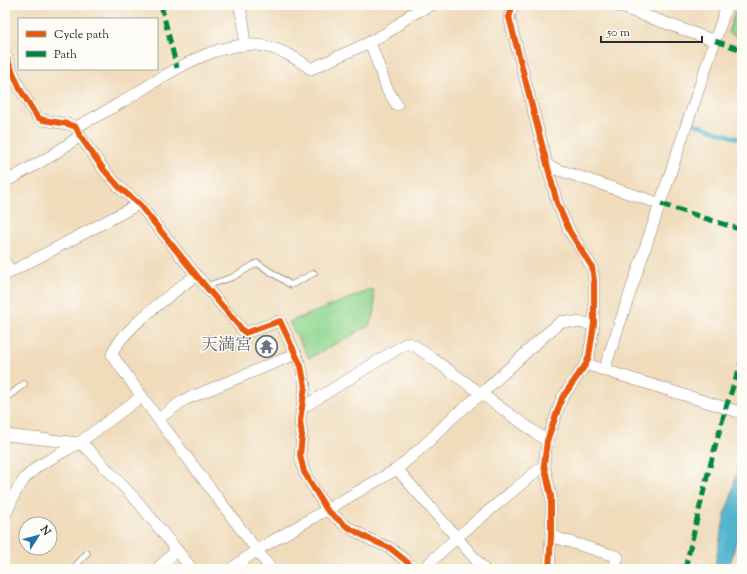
<svg xmlns="http://www.w3.org/2000/svg" width="747" height="574" viewBox="0 0 747 574" font-family="'Sorts Mill Goudy','Noto Serif JP',serif">
<rect width="100%" height="100%" fill="#fdfcf7"/>
<filter id="ink" filterUnits="userSpaceOnUse"><feTurbulence type="fractalNoise" baseFrequency=".025" numOctaves="2"/><feDisplacementMap in="SourceGraphic" scale="8" xChannelSelector="R" yChannelSelector="G"/><feConvolveMatrix kernelMatrix="1 2 1 2 8 2 1 2 1" color-interpolation-filters="sRGB"/></filter>
<filter id="wash" filterUnits="userSpaceOnUse"><feTurbulence type="fractalNoise" baseFrequency=".012" numOctaves="4" result="noise"/><feDisplacementMap in="SourceGraphic" scale="16" xChannelSelector="R" yChannelSelector="G"/><feGaussianBlur stdDeviation="0.9" result="paint"/><feColorMatrix in="noise" values="0 0 0 0 0 0 0 0 0 0 0 0 0 0 0 0 0 1.4 0 .05"/><feComposite in="paint" operator="in"/></filter>
<g filter="url(#wash)">
<rect width="100%" height="100%" fill="#f0dcbb"/>
<g fill="#91d790" stroke="#5e815e">
<polygon points="737,5 742,5 742,38 728,33"/>
<polygon points="373,289 375,311 369,326 309,358 289,322"/>
</g>
<polygon fill="#50b6ce" stroke="#3e707c" points="742,447 742,519 731,561 725,569 714,569 726,510 731,498"/>
<g fill="none" stroke-linecap="round" stroke-linejoin="round">
<polyline stroke="#50b6ce" stroke-width="4" points="695,124 742,140"/>
</g>
</g>
<g filter="url(#ink)">
<g fill="none" stroke-linecap="round" stroke-linejoin="round">
<defs>
<g id="service">
<polyline points="206,286 233,277 257,263 291,285 314,273"/>
<polyline points="5,399 24,384"/>
<polyline points="73,569 87,553"/>
</g>
<g id="minor">
<polyline points="239,5 244,25 244,45"/>
<polyline points="513,5 509,17 557,203 570,232 592,267 594,281 594,324 589,356 586,364 562,398 547,441 544,465 551,496 551,536 549,569"/>
<polyline points="616,5 715,41"/>
<polyline points="727,5 604,370 742,413"/>
<polyline points="370,42 387,89 397,105"/>
<polyline points="5,54 20,89 37,117 43,120 68,124 76,127 80,136 104,170 120,188 139,204 196,275 245,333 280,321 301,366 305,386 300,421 302,436 300,455 304,472 327,510 346,526 369,539 390,548 406,561 414,569"/>
<path d="M76 127C91 119 107 111 122 102 160 79 217 37 264 46 280 49 298 59 311 69L370 42 391 30 410 15 432 5"/>
<polyline points="547,166 661,204"/>
<polyline points="5,182 51,156 80,136"/>
<polyline points="5,262 11,272"/>
<polyline points="5,275 139,204"/>
<path d="M196 275C177 290 117 333 112 355L158 419 271 569"/>
<polyline points="586,364 604,370"/>
<polyline points="302,408 407,343 415,346 547,441"/>
<polyline points="158,419 184,400 296,354"/>
<polyline points="5,435 79,443 89,450 139,503 192,569"/>
<polyline points="397,469 484,569"/>
<polyline points="5,516 15,493 25,478 38,466 79,443 142,396"/>
<polyline points="551,536 618,557 614,569"/>
<polyline points="157,569 177,550"/>
<polyline points="231,569 257,550 397,469 429,441 452,418 481,394 545,335 562,321 594,324"/>
<polyline points="423,569 456,538 544,465"/>
</g>
</defs>
<use href="#service" stroke="#8e8473" stroke-width="7"/>
<use href="#minor" stroke="#8e8473" stroke-width="12"/>
<use href="#service" stroke="#fff" stroke-width="5.5"/>
<use href="#minor" stroke="#fff" stroke-width="11"/>
<g stroke="#00873e" stroke-width="5" stroke-dasharray="10 5" stroke-linecap="butt">
<polyline points="161,5 177,68"/>
<polyline points="715,41 742,50"/>
<polyline points="661,204 742,230"/>
<polyline points="685,569 707,477 726,407 742,361"/>
</g>
<defs>
<g id="cycleway">
<polyline points="513,5 509,17 557,203 570,232 592,267 594,281 594,324 589,356 586,364 562,398 547,441 544,465 551,496 551,536 549,569"/>
<polyline points="5,54 20,89 37,117 43,120 68,124 76,127 80,136 104,170 120,188 139,204 196,275 245,333 280,321 301,366 305,386 300,421 302,436 300,455 304,472 327,510 346,526 369,539 390,548 406,561 414,569"/>
</g>
</defs>
<use href="#cycleway" stroke="#fdfcf7" stroke-width="8"/>
<use href="#cycleway" stroke="#e8590c" stroke-width="6"/>
</g>
</g>
<defs>
<symbol id="temple-ring" viewBox="-11 -11 22 22"><circle r="9.5" fill="#fdfcf7" stroke="#6b7280" stroke-width="1.5"/><path d="M0-6L5-2H3V0L6.5 2.5H4V6H1.5V3h-3V6H-4V2.5H-6.5L-3 0V-2H-5Z" fill="#6b7280"/></symbol>
</defs>
<g fill-rule="evenodd">
<use href="#temple-ring" x="254" y="334" width="25" height="25"/>
</g>
<g text-anchor="middle" dominant-baseline="central" stroke-width="3" stroke-linejoin="round" paint-order="stroke">
<g font-size="17" fill="#5b616d" stroke="#fdfcf7" text-anchor="end">
<text x="252" y="346">天満宮</text>
</g>
</g>
<rect width="747" height="574" fill="none" stroke="#fdfcf7" stroke-width="20"/>
<rect x="18" y="18" width="140" height="52" fill="#fdfcf7" stroke="#a9a8a5"/>
<rect x="26" y="31" width="20" height="6" fill="#e8590c" stroke="#a9a8a5"/>
<text x="54" y="38" font-size="12" fill="#2b2b2b">Cycle path</text>
<rect x="26" y="51" width="20" height="6" fill="#00873e" stroke="#a9a8a5"/>
<text x="54" y="58" font-size="12" fill="#2b2b2b">Path</text>
<g transform="translate(38 536) rotate(54)"><circle r="19" fill="#fdfcf7" stroke="#a9a8a5"/>
<path d="M0-3L7 15L0 10L-7 15Z" fill="#1f6fb2"/>
<text y="-6" font-size="11" font-weight="bold" text-anchor="middle" fill="#2b2b2b">N</text>
</g>
<path d="M601 36v6h101v-6" fill="none" stroke="#2b2b2b" stroke-width="2"/>
<text x="607" y="36" font-size="12" fill="#2b2b2b" stroke="#fdfcf7" stroke-width="3" paint-order="stroke">50 m</text>
</svg>
